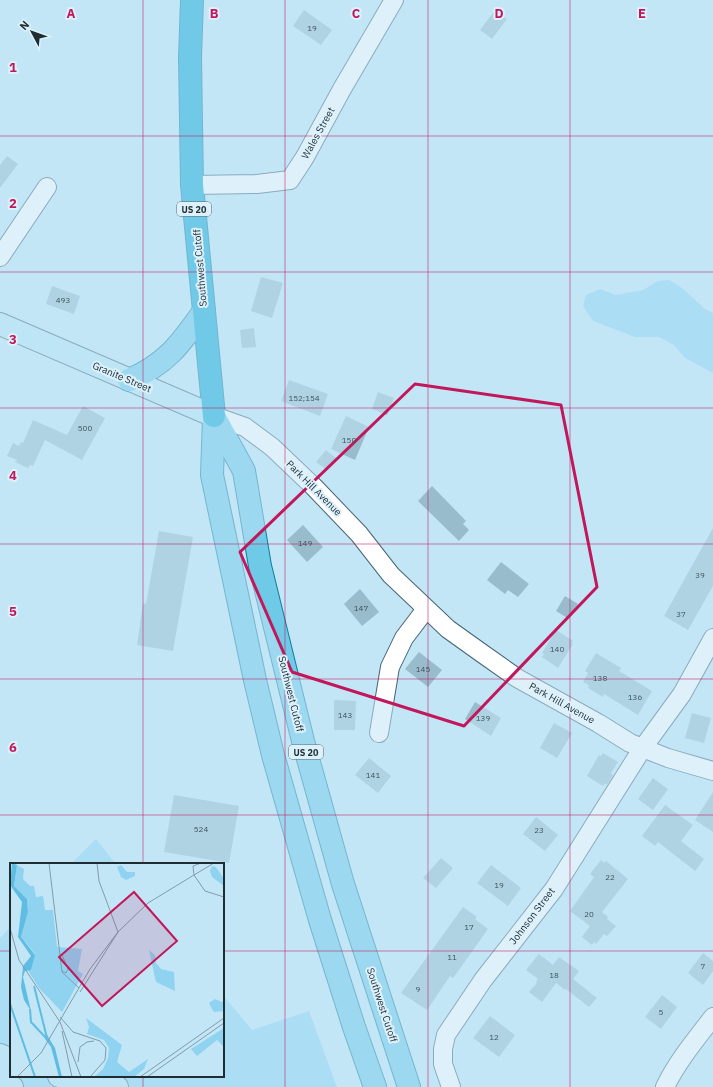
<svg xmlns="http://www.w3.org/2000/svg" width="713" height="1087" viewBox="0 0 713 1087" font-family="'IBM Plex Sans',sans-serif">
<rect width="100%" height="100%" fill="#c3e6f7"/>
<g fill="#8fd3f1">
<polygon points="669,280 682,288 705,309 713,313 713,373 685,358 674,345 659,337 635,337 593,321 583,306 586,295 600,289 616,295 643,290 658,281"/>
<polygon points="96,839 116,864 71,864"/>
<polygon points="11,926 11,1076 223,1076 223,995 252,1030 309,1011 337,1087 0,1087 0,938"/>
</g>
<g fill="#99bccc">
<polygon points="304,10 332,30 321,45 293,26"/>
<polygon points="495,10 507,19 492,39 480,30"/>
<polygon points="7,156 18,164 0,188 0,165"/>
<polygon points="261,277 283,283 272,318 251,311"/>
<polygon points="52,286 80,296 74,314 46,304"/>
<polygon points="254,328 256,347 242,348 240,330"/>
<polygon points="289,380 328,394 320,416 281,401"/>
<polygon points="378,392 394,398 387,415 372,409"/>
<polygon points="83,406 105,418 82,460 45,440 33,466 30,465 28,468 15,462 17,460 7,456 13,443 19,446 21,442 23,443 33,420 67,435"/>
<polygon points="346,416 369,427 355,460 331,449"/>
<polygon points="326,450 336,458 327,470 316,462"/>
<polygon points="432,486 466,521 463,524 469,530 459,541 418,501"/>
<polygon points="303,525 323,547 307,562 287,540"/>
<polygon points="713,528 713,586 688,630 664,616"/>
<polygon points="159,531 193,537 173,651 137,645 143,603 146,604"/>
<polygon points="501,562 529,584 518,597 508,590 505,594 487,580"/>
<polygon points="360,589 379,612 362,626 344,604"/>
<polygon points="565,596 578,604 569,619 556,611"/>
<polygon points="556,630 573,641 571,643 573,644 558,668 542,657 544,654 542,653"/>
<polygon points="419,652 442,670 428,687 405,669"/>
<polygon points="596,653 621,668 619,671 652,691 638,715 604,694 603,697 588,688 589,685 583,682 588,673 585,671"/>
<polygon points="334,700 356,701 355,730 334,730"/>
<polygon points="475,702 501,718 491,736 465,719"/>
<polygon points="692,713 711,718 704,743 685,738"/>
<polygon points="554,723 572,733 557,758 540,748"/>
<polygon points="603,753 618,762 611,773 613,775 607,785 605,783 603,786 587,776 599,755 601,756"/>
<polygon points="369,758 391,776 378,793 355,775"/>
<polygon points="653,778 668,789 653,810 638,799"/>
<polygon points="713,792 713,832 695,820"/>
<polygon points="174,795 239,806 229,863 164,852"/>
<polygon points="665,805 693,825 681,841 704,859 695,871 658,842 655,846 642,836"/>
<polygon points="536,817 558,835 545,851 523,834"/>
<polygon points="441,858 453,868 436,888 423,878"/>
<polygon points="601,860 604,863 606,861 628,879 602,912 608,917 607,919 616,926 607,936 604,934 596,944 594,942 592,945 582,937 590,926 570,911 594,877 590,874"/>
<polygon points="491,865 521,888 508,906 477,883"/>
<polygon points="463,907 477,917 475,919 488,929 453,978 450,976 427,1010 401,993"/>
<polygon points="703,953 713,961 713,971 703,985 688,973"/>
<polygon points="539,954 553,965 559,957 579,971 573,979 597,998 589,1007 566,989 565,990 556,983 542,1002 529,992 537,983 536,982 538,979 526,970"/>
<polygon points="662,995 677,1007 661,1029 645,1017"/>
<polygon points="490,1016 515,1035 499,1057 473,1038"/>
</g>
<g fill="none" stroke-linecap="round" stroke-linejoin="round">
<defs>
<g id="street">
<polyline points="192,185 257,184 290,180 305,157 342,89 394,0"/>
<polyline points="0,257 47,187"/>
<polyline points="214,416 245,427 272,447 314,487 359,534 391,575 448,629 483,654 517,678 598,723 630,743 668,758 713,771"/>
<polyline points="379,733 390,667 404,638 426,609"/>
<polyline points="451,1087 443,1064 443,1049 446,1035 483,980 554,889 642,749 682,694 713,638"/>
<path d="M665 1087C677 1062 696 1039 713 1017"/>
</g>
<g id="secondary">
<polyline points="0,324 214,416"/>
<polyline points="0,1055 11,1060"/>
<polyline points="59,1076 117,1087"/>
<polyline points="0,1078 12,1087"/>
</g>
<g id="primary">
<path d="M129 380C167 364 181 343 204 311"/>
<polyline points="214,416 244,471 260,566 303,741 343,884 409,1087"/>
<polyline points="214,418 212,475 255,680 273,755 320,920 354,1027 375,1087"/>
</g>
<polyline id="highway" points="192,0 190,58 192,185 214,416"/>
</defs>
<use href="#street" stroke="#456574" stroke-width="20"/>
<use href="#secondary" stroke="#456574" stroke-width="24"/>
<use href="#primary" stroke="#147c9d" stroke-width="24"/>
<use href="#highway" stroke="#147c9d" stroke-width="24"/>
<use href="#street" stroke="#fff" stroke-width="18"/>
<use href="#secondary" stroke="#b7e4f3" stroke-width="22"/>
<use href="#primary" stroke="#6ecae6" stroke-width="22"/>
<use href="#highway" stroke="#0ea6d6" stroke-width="22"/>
</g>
<path d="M0 0H713V1087H0ZM415 384 561 405 597 587 464 726 292 672 240 552Z" fill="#c3e6f7" fill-opacity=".55" fill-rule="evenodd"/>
<path fill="none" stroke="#c2185b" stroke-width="3" stroke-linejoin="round" d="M415 384 561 405 597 587 464 726 292 672 240 552Z"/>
<path fill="none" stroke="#c2185b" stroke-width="1" stroke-opacity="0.55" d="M143 0V864M285 0V1087M428 0V1087M570 0V1087M0 136H713M0 272H713M0 408H713M0 544H713M0 679H713M0 815H713M0 951H11M223 951H713M143 1076V1087"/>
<g text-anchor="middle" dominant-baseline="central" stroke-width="4" stroke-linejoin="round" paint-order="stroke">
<g font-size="8" fill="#3e5159">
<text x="312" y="28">19</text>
<text x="63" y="300">493</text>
<text x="304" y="398">152;154</text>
<text x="85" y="428">500</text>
<text x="349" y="440">150</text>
<text x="305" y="543">149</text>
<text x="700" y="575">39</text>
<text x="361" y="608">147</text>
<text x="681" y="614">37</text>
<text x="557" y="649">140</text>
<text x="423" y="669">145</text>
<text x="600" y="678">138</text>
<text x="635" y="697">136</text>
<text x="345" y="715">143</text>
<text x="483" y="718">139</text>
<text x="373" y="775">141</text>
<text x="201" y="829">524</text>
<text x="539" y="830">23</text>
<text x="610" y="877">22</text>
<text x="499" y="885">19</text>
<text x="589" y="914">20</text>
<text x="469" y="927">17</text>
<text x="452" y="957">11</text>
<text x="703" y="966">7</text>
<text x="554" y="975">18</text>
<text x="418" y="989">9</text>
<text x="661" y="1012">5</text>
<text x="494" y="1037">12</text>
</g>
<g fill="#dcf1fb" stroke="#58686f" stroke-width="1">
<rect x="177" y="202" width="34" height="14" rx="3"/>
<rect x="289" y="745" width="34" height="14" rx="3"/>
</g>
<g font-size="9" font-weight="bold" fill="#1f2d33">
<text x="194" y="209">US 20</text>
<text x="306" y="752">US 20</text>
</g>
<g font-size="10" fill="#1f2d33" stroke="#dcf1fb">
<text transform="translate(318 133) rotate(-61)">Wales Street</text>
<text transform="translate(200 268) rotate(-95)">Southwest Cutoff</text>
<text transform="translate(122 377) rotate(23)">Granite Street</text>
<text transform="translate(314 488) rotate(45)">Park Hill Avenue</text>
<text transform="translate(291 694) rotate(76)">Southwest Cutoff</text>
<text transform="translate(562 703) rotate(29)">Park Hill Avenue</text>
<text transform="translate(532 916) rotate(-53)">Johnson Street</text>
<text transform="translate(382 1005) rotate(72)">Southwest Cutoff</text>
</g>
</g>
<g transform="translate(10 863)">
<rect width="214" height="214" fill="#c3e6f7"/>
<path d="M7 2 14 6 13 16 20 23H24L26 34 33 33 35 47H43L47 84 72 86 68 108 73 111 52 149 29 125 17 106 21 107 25 91 11 74 18 49 17 36 4 23ZM111 2 117 9H125V13L116 17 111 14 107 4ZM202 3 206 4 214 16V23L202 14 200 8ZM139 87 145 92 146 100 151 106 164 109 165 128 146 119ZM205 136 212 139 214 137V148L204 149 202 146 199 140ZM76 155 112 182 107 199 119 209 138 196 134 206 124 214H84L93 206 98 195 99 185 94 177 77 171 79 164ZM214 165V184L207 177 187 193 181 186Z" fill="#8fd3f1"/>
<path d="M2 0 7 2 4 23 17 36 18 49 11 74 25 92 21 107 15 108 13 114 21 148 14 137 11 124 13 103 21 93 8 74 12 39 0 22ZM37 172 45 185 52 214H49L41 184 35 176Z" fill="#5fbce3"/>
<path fill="none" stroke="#5fbce3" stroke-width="2" d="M24 123 37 175M0 141 25 214M20 146 21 159 37 176"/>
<path fill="none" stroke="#819ca9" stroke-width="1" d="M39 0 52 109 69 125M87 0 89 18 108 69M191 0 183 3 184 12 204 0M184 12 195 28 214 34M0 65 9 97 50 159 71 214M108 69 138 40 184 12M52 108 56 110 58 106 52 92M70 129 108 69M50 154 63 169 90 178 96 185 95 197 80 214M52 168 62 214M68 199 70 184 77 179 84 178M7 214 31 190 80 106 108 69M130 214 214 155M137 214 214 160"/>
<path fill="#c2185b" fill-opacity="0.15" stroke="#c2185b" stroke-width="2" d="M124 29 167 78 92 143 49 94Z"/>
<rect width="214" height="214" fill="none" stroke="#1f2d33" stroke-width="2"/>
</g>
<g font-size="13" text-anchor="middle" font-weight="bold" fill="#c2185b" stroke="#dcf1fb" stroke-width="4" stroke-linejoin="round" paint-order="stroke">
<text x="71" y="18">A</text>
<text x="214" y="18">B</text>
<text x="356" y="18">C</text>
<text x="499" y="18">D</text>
<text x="642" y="18">E</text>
<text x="13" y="72">1</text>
<text x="13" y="208">2</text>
<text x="13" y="344">3</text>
<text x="13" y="480">4</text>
<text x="13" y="616">5</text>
<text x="13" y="752">6</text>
</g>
<g transform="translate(32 32) rotate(311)" stroke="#dcf1fb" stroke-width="3" paint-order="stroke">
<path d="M0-3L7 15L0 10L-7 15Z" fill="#1f2d33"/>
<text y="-6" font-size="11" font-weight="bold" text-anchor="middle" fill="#1f2d33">N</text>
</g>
</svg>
